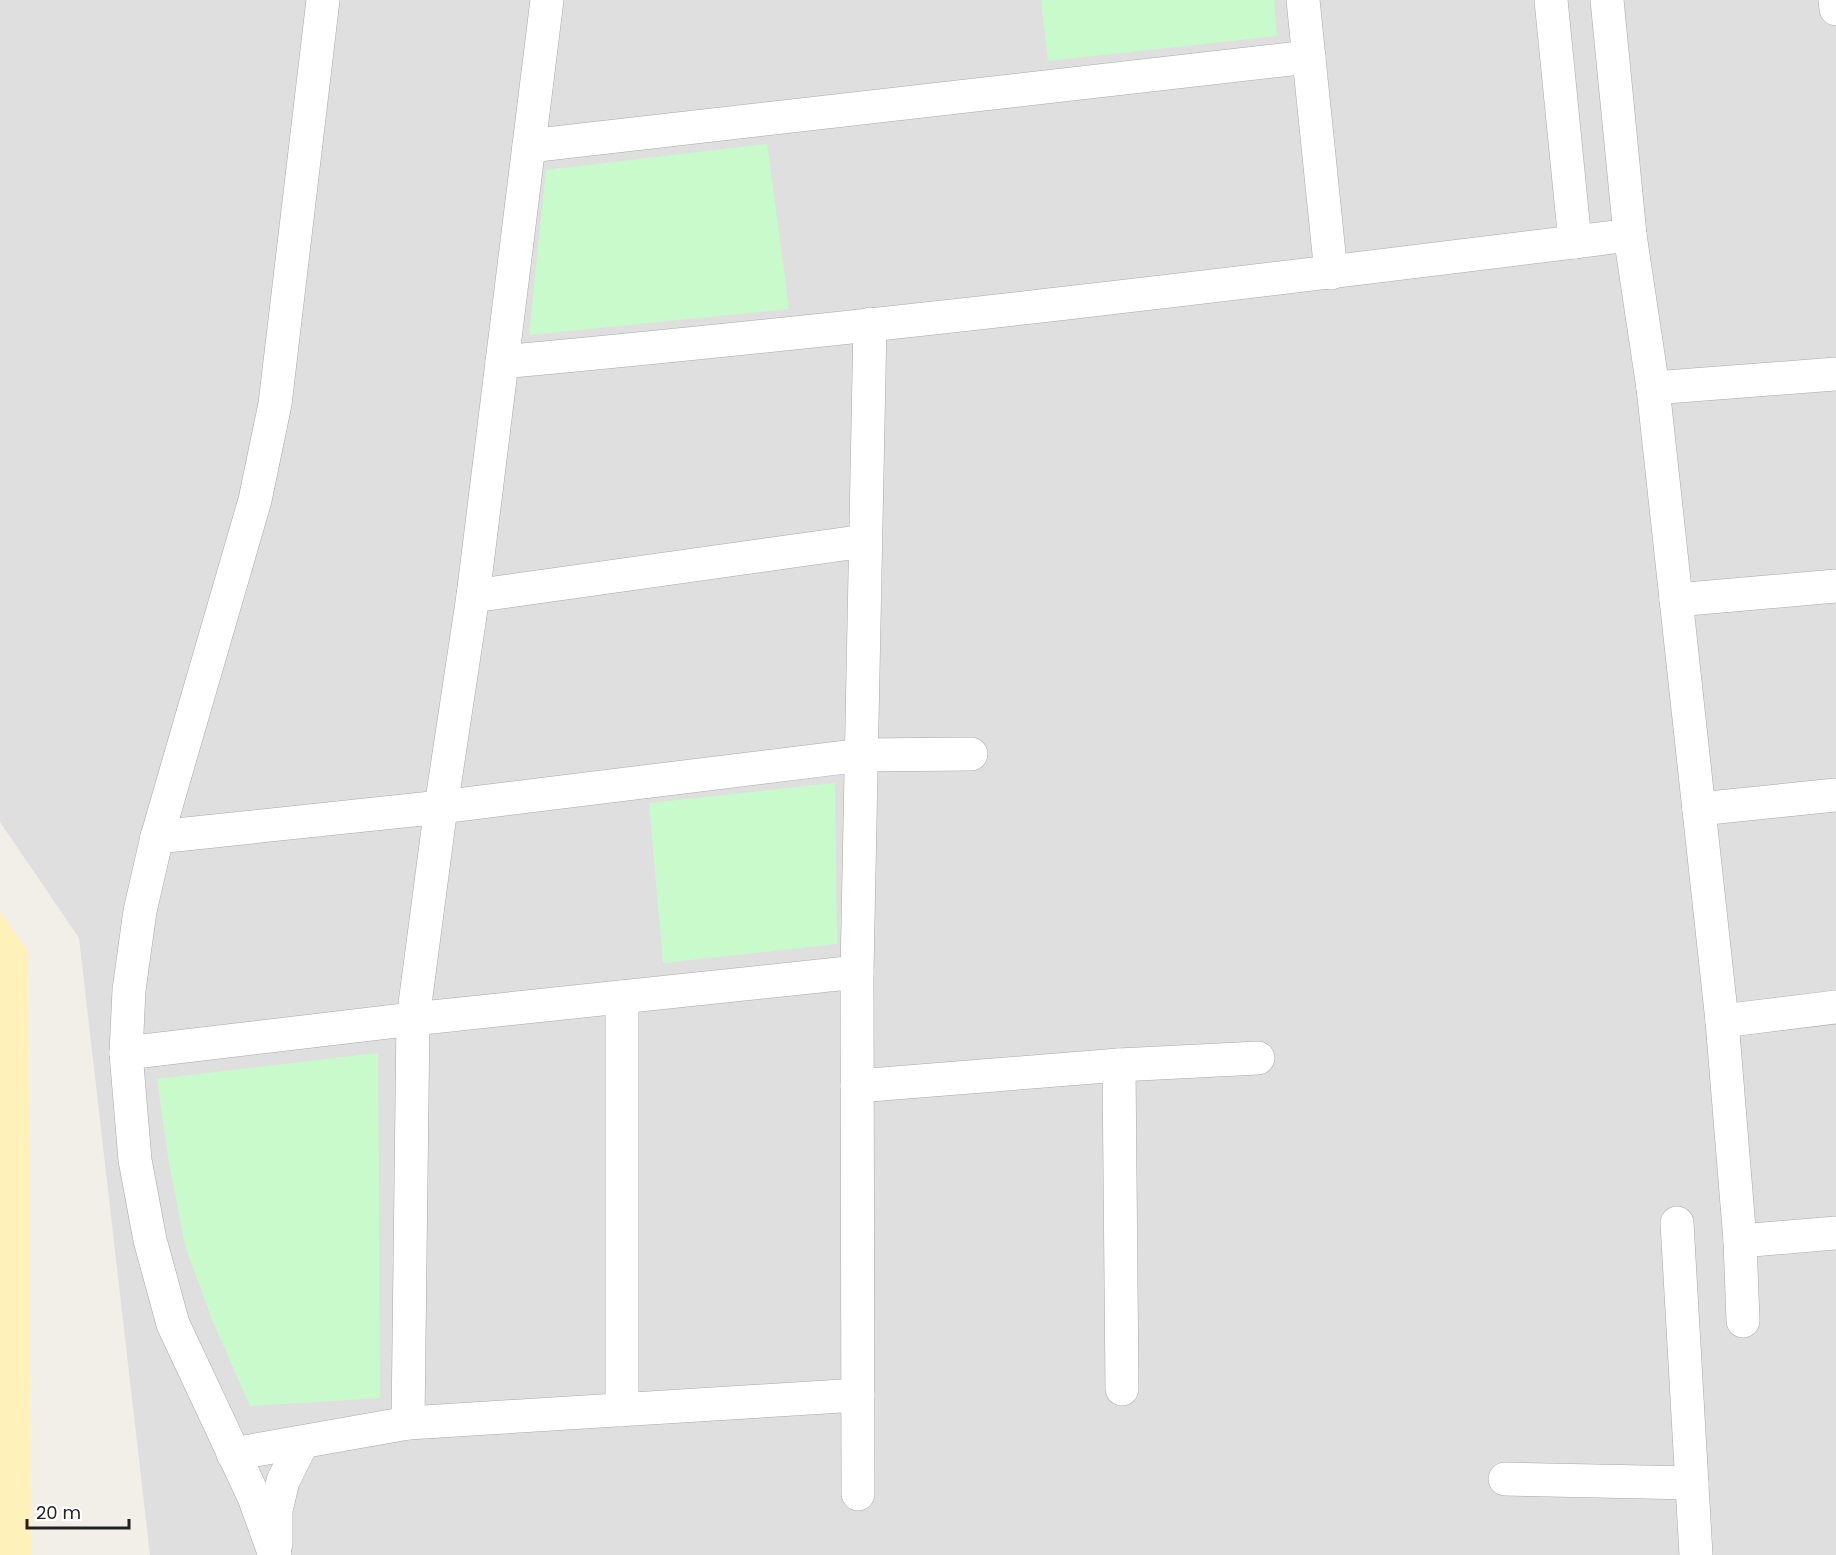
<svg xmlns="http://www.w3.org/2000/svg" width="1836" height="1555" viewBox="0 0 1836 1555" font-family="Poppins,sans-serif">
<rect width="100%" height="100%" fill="#f2efe9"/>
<polygon fill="#e0dfdf" points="0,0 1836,0 1836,1555 150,1555 79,938 0,822"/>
<polygon fill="#fff1ba" points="0,912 28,952 31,1555 0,1555"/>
<g fill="#c8facc">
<polygon points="1041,0 1274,0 1277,36 1048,61"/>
<polygon points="767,144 789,309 529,335 546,170"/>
<polygon points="835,783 837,944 663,963 649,803"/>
<polygon points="378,1053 380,1398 250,1406 213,1322 185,1246 168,1157 157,1079"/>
</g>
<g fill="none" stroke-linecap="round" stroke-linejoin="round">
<defs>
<g id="minor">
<polyline points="1303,0 1331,273"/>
<polyline points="1551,0 1575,242"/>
<polyline points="1607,0 1630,235 1653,388 1722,1021 1740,1241 1743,1321"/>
<polyline points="1835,0 1836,9"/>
<polyline points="529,146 1309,57"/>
<path d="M502 362C879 327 1255 282 1630 235"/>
<polyline points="1653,388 1836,374"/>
<polyline points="473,596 865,541"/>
<polyline points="1676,600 1836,586"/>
<polyline points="1699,809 1836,795"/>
<polyline points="157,837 441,807 861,755 971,754"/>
<polyline points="622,997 622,1410"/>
<polyline points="1722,1021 1836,1007"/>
<polyline points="126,1053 413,1019 857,972"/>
<polyline points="1119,1065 1122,1389"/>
<polyline points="857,1086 1119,1065 1258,1058"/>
<polyline points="1677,1223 1696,1555"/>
<polyline points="1740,1241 1836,1233"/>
<polyline points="408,1423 413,1019 441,807 473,596 547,0"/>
<polyline points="233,1454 408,1423 858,1395"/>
<polyline points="1505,1479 1692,1483"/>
<polyline points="858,1494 857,972 870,324"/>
<polyline points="276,1544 276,1510 283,1481 302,1443"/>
<polyline points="275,1555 254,1497 173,1324 150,1240 135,1160 126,1053 129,990 140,911 157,837 255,500 275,404 323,0"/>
</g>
</defs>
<use href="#minor" stroke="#a9a9a9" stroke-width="34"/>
<use href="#minor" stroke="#fff" stroke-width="33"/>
</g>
<path d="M27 1519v9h102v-9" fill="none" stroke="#222222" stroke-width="3"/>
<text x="36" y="1519" font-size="18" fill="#222222" stroke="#ffffff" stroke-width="4.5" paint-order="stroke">20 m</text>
</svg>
